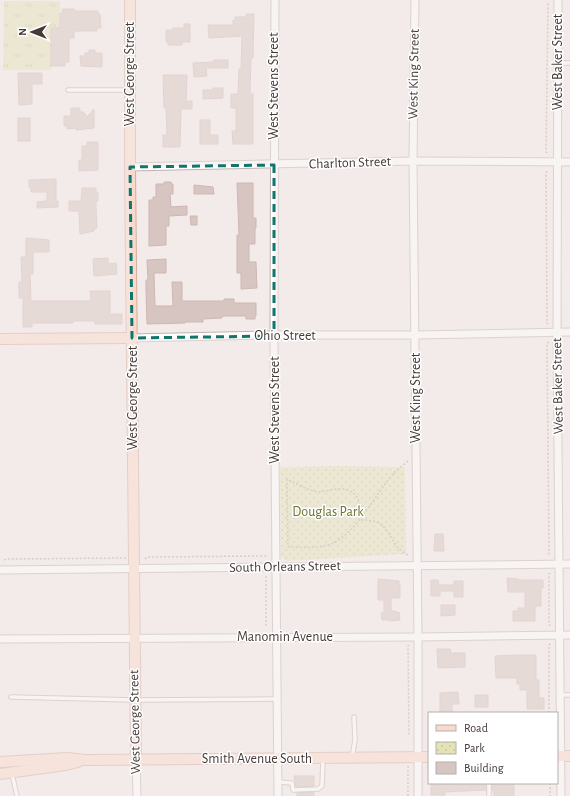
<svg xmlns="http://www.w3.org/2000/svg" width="570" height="796" viewBox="0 0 570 796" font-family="'Alegreya Sans',sans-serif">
<defs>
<pattern id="grass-tufts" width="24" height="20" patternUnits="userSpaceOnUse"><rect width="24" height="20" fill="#e4e3b5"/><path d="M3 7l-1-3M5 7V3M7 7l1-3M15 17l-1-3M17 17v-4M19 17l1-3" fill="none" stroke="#c5c49c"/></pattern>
<pattern id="park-dots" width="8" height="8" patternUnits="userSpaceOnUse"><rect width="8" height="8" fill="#e4e3b5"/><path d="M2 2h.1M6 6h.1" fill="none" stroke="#c5c49c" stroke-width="1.8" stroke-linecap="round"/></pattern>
</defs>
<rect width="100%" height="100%" fill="#f3ebe9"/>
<polygon fill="url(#grass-tufts)" points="4,1 60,1 60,28 51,28 51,70 3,70"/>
<polygon fill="url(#park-dots)" points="339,466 405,467 406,554 286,561 281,556 280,467"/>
<g fill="#d7c5c2" stroke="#ceb7b3">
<polygon points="62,9 74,9 74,11 98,11 98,14 100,14 101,28 97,28 97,31 74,31 74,38 69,38 69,62 65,62 65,66 51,66 51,28 60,28 60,13 63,13"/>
<polygon points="246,14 254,14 253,58 251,58 250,94 253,94 253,144 233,144 232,131 236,131 236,108 231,108 231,94 238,94 239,69 241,69 242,36 209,38 208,25 233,25 233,20 235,20 235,17 246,17"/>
<polygon points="184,24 190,24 190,42 182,42 182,45 168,45 168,42 166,42 166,30 173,30 173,28 184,28"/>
<polygon points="89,50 95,50 95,53 102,53 102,67 81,66 80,56 85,56 85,53 89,53"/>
<polygon points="214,60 228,60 228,68 206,68 207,76 194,77 193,63 214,62"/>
<polygon points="18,73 42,73 42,84 32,84 32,104 19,105"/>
<polygon points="163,75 187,75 186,101 192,101 192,109 181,109 180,147 163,147 163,135 167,135 166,108 164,108"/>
<polygon points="213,88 223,88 223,98 203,99 203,90 213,90"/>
<polygon points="71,108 80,108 80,112 84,112 87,117 94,109 94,128 76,130 76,128 67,129 67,126 64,126 64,116 71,116"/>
<rect x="18" y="118" width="12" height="23"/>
<polygon points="200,120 210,120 210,135 218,135 218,144 200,144"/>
<polygon points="87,142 98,142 98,170 79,171 79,160 82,160 82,146 87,146"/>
<polygon points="56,179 56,201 58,201 58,207 37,208 37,202 47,201 47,192 31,192 31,187 29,187 29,180"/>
<polygon points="164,182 171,182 171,184 173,184 173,194 170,194 171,207 187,206 187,215 169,216 169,226 166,226 166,245 149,246 149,200 153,200 153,197 156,197 156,184 164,184"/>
<polygon points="237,183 253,183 253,218 256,218 256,228 255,228 255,244 249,244 249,262 256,262 257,288 241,289 241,273 237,273 237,235 239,235"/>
<polygon points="194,185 213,187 214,194 194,194"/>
<polygon points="82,188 96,188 96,193 98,193 98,201 96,201 96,207 97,228 94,229 94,231 80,234 79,211 69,211 69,201 81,201"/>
<polygon points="190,216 197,216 197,225 191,225"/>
<polygon points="26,238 49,240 49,252 33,252 33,274 30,274 31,301 91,301 90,291 110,291 110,314 122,314 122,324 95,324 95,321 73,321 73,323 32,323 32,327 23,327 23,298 19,298 19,282 22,282 21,257 26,257"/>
<polygon points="108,258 108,264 116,263 117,274 94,276 93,259"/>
<polygon points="166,259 166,273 154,273 155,306 173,306 172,282 182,282 182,301 224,301 224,299 234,299 234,303 256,303 256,316 255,316 255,319 246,319 246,316 222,316 222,318 203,319 203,322 185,322 185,323 147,324 146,289 146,280 148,280 147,260"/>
<polygon points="435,534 443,534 444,551 434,551"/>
<polygon points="507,578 518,579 518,580 543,580 543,588 541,588 541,606 535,606 535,621 513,621 513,611 518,611 518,608 525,608 525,592 508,592"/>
<polygon points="378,579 399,581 399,585 400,585 400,598 391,598 391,611 396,611 396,613 399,612 400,620 389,621 389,620 382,620 381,613 384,613 384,600 378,600"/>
<polygon points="431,580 438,580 439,585 454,585 454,581 463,581 463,597 454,597 454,591 440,591 440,596 431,596"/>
<polygon points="441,605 455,605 455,615 441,616"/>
<polygon points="437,649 450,649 451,653 465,653 465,667 438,668"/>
<polygon points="516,655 536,655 536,680 539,680 539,698 544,698 544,709 527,709 527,690 520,690 520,684 517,684 517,678 496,678 495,656"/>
<polygon points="458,692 459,704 452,704 452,713 440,713 440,693"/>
<rect x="475" y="695" width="13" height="12"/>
<polygon points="294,776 314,776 314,786 296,787"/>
<polygon points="431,783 486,783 486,790 445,792 445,795 431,795"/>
<polygon points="492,783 514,783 514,796 494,796 494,790 492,790"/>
<polygon points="314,792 314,796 297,796 297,793"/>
</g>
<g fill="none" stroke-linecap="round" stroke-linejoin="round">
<defs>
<g id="lane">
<polyline points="558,63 570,63"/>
<polyline points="68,90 129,90"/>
<polyline points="559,695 570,695"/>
<polyline points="11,697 135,700 276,699"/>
<polyline points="352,758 355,740 354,717"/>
<polyline points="12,774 17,796"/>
<polyline points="278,782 292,783 293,790 318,789 322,786 323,759"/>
<polyline points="489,796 489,783"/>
</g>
<g id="street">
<polyline points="275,0 274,343 278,796"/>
<polyline points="415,0 413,161 418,637 418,796"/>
<polyline points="558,0 557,332 561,796"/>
<polyline points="130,167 413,161 570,162"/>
<polyline points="132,338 265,335 415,335 570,332"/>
<polyline points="0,570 570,564"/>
<polyline points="0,639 418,637 570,635"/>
<polyline points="136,759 137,796"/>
</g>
<g id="secondary">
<polyline points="130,0 130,167 136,759"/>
<polyline points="0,339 132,338"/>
<polyline points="557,756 570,756"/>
<polyline points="0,762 67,758 86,760 429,757"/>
<polyline points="0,774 66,765 78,762"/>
</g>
</defs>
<use href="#lane" stroke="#c1b3af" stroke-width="5.5"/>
<use href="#street" stroke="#c1b3af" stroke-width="9"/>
<use href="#secondary" stroke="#d2ad9e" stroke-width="12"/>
<g stroke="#bfa49e" stroke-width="1.5" stroke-dasharray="2 2" stroke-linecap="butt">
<polyline points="547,153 546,152 548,4 549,2"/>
<polyline points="547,171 546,173 547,323 548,324"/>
<polyline points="549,342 547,343 549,554 550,556"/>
<path d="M408 461C404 465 398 468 394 473 377 492 355 535 331 544 318 549 302 547 288 547L287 479C297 484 308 491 319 492 325 492 331 489 337 489 358 487 361 503 362 520 385 520 385 529 396 545 399 549 404 553 409 556"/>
<polyline points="145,559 147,557 267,556 268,557"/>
<polyline points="4,560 6,559 126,558"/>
<polyline points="550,573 549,574 549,624 550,626"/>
<polyline points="266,626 266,577 268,575"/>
<polyline points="409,645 408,646 409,736"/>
<polyline points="549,713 549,645 551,643"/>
<polyline points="427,768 429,768"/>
<polyline points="550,783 550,796"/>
<polyline points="408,796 408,767 409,766"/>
</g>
<use href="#lane" stroke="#fff" stroke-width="3.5"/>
<use href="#street" stroke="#fff" stroke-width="7"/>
<use href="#secondary" stroke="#fad9cb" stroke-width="10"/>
</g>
<path d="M0 0H570V796H0ZM274 165V336L132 338 130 167Z" fill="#f3ebe9" fill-opacity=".55" fill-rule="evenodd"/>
<path fill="none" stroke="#0f766e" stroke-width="3" stroke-dasharray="8 5" stroke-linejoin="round" d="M274 165V336L132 338 130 167Z"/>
<g text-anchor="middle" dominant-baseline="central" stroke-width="3" stroke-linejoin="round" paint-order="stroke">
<g font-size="14" fill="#463a38" stroke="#fff">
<text transform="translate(558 62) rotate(-90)">West Baker Street</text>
<text transform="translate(130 74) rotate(-90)">West George Street</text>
<text transform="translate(414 74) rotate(-89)">West King Street</text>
<text transform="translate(274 86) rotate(-90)">West Stevens Street</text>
<text transform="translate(350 163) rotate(-2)">Charlton Street</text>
<text x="285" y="336">Ohio Street</text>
<text transform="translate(558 386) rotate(-91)">West Baker Street</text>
<text transform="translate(133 398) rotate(-90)">West George Street</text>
<text transform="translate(416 398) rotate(-90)">West King Street</text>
<text transform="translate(275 410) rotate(-90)">West Stevens Street</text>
<text transform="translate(285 567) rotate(-1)">South Orleans Street</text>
<text x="285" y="637">Manomin Avenue</text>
<text transform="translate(135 722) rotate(-91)">West George Street</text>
<text x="257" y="759">Smith Avenue South</text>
</g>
<g font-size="14" fill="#69742f" stroke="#fff">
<text x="328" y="512">Douglas Park</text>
</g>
</g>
<rect x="428" y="712" width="130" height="72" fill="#ffffff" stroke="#b5b0af"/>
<rect x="436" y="725" width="20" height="6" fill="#fad9cb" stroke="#b5b0af"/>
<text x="464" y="732" font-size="12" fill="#463a38">Road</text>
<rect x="436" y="742" width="20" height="12" fill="url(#park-dots)" stroke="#b5b0af"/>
<text x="464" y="752" font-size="12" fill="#463a38">Park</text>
<rect x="436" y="762" width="20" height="12" fill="#d7c5c2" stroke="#b5b0af"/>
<text x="464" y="772" font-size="12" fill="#463a38">Building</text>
<g transform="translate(32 32) rotate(270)" stroke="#ffffff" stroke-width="3" paint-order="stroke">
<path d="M0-3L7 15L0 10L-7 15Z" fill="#463a38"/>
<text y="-6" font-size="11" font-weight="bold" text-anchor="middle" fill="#463a38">N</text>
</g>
</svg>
